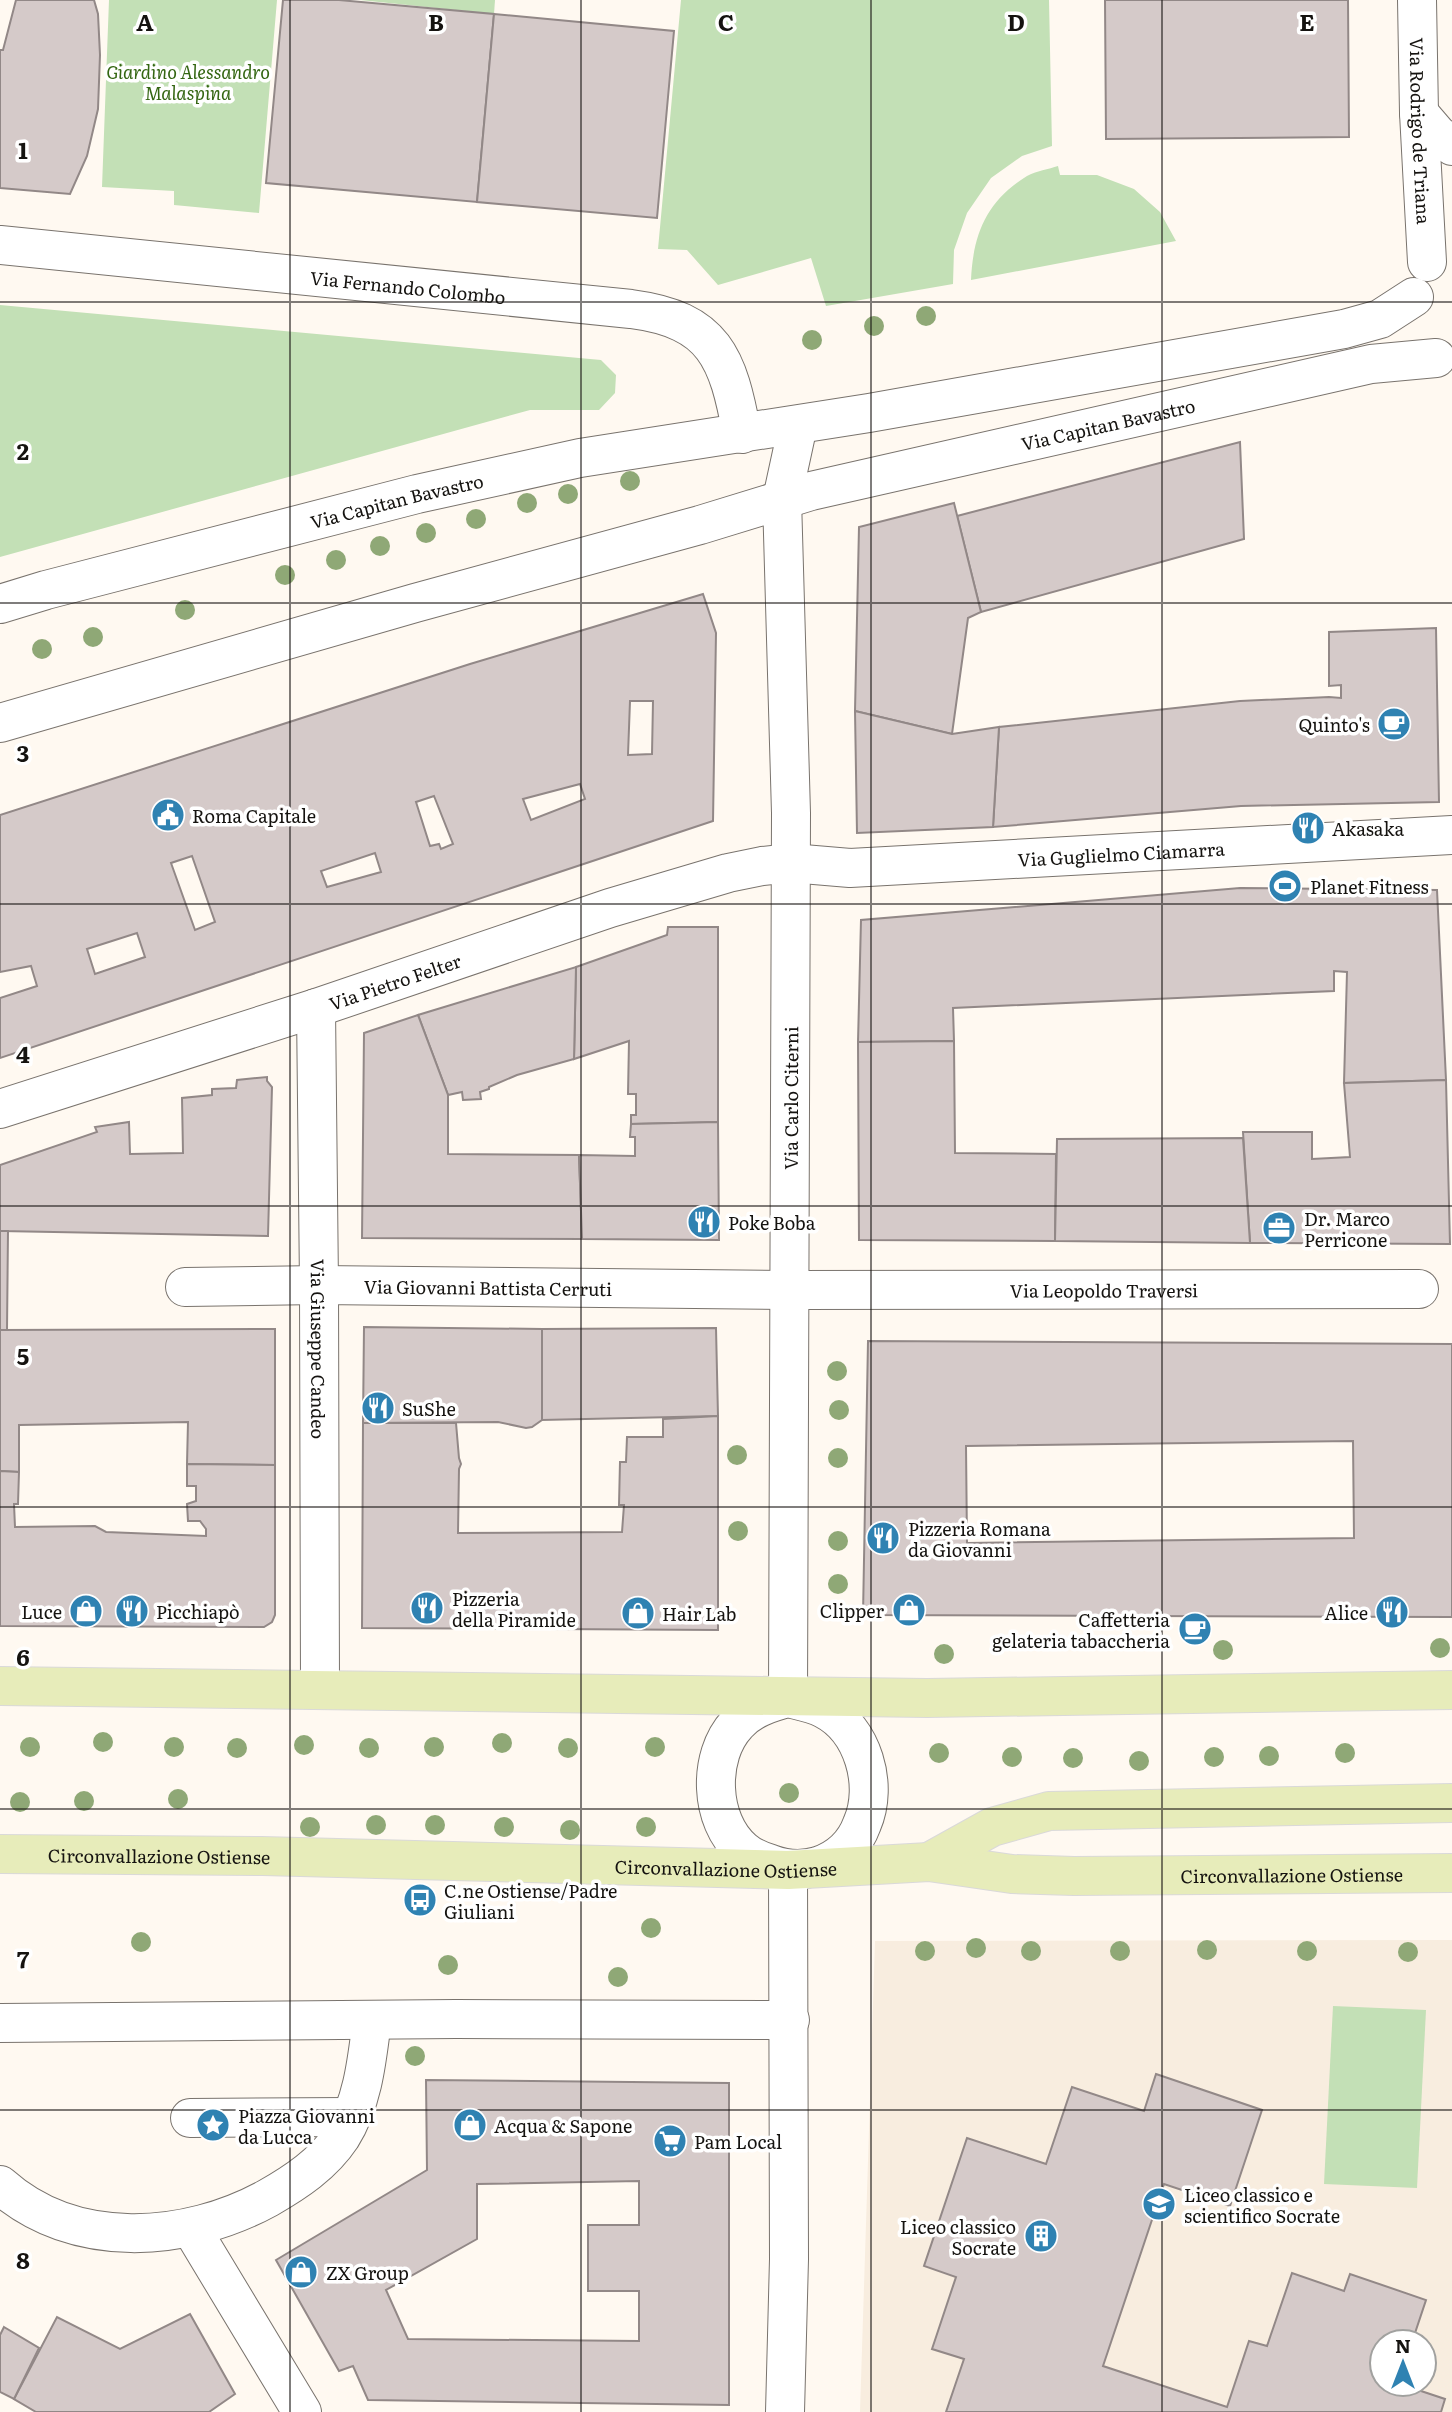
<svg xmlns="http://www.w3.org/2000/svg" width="1452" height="2412" viewBox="0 0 1452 2412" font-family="Literata,serif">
<rect width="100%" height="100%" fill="#fff9f1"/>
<path fill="#f8eddf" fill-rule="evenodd" d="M1452 1940V2412H860L875 1941ZM1382 2342H1424V2384H1382Z"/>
<g fill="#c3e0b6">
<polygon points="109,0 277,0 259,213 174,205 174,191 102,187"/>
<polygon points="360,0 495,0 494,14"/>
<polygon points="681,0 1049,0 1052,146 1022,156 991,178 967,213 954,250 953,284 826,306 811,258 718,285 687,250 658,249"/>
<path d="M1058 166 1060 175H1097L1134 189 1160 212 1176 241 971 280C973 235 986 201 1027 176 1036 171 1049 169 1058 166Z"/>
<polygon points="0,305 601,360 616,375 615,393 599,410 530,410 0,557"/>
<polygon points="1333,2006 1426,2010 1417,2188 1324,2184"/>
</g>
<g fill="#d5cac9" stroke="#928887" stroke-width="2" fill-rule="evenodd">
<polygon points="16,0 94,0 98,14 100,55 98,109 87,156 70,194 0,188 0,50 3,50"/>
<polygon points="283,0 339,0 494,14 477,202 266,183"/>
<polygon points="1105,0 1348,0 1349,137 1106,139"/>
<polygon points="494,14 674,31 657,218 477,202"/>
<polygon points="1240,442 1244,539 981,612 957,516"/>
<polygon points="954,503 981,612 968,618 952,734 855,711 859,527"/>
<path d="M703 594 716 633 713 821 0 1058V998L37 986 31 966 0 972V815L470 664ZM630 701H653L652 754 628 755ZM580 784 585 799 531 820 523 799ZM434 796 453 844 441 849 439 844 430 846 416 802ZM375 853 381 872 327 887 321 871ZM192 856 215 922 195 930 171 863ZM137 933 145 957 95 974 87 949Z"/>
<polygon points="1436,628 1439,802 1241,806 993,827 999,727 1240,701 1329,697 1341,698 1341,685 1329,686 1329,632"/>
<polygon points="855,711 952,734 999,727 993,827 857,833"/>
<polygon points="1240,888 1437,890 1446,1080 1344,1083 1347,972 1334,971 1334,991 953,1008 954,1041 858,1042 861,920"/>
<polygon points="668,927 718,927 718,1122 631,1124 631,1115 636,1115 636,1094 628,1094 629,1041 574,1059 576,967 667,935"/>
<polygon points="576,967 574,1059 517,1075 489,1087 489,1089 480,1092 481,1099 463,1100 462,1092 448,1095 418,1015"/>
<polygon points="418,1015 448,1095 448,1154 579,1155 582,1239 362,1238 364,1033"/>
<polygon points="954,1041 955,1153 1056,1154 1055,1241 859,1240 858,1042"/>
<polygon points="267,1077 267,1081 272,1087 268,1236 0,1231 0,1165 97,1132 95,1127 129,1122 130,1154 183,1153 182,1098 212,1095 212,1089 236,1088 237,1080"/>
<polygon points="1446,1080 1450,1244 1250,1243 1243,1132 1312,1132 1312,1159 1350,1157 1344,1083"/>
<polygon points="718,1122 719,1240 582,1239 579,1155 635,1156 635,1137 630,1137 631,1124"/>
<polygon points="1243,1138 1250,1243 1055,1241 1057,1139"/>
<polygon points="0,1231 8,1231 7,1330 0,1330"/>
<polygon points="364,1327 542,1329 542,1420 532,1427 526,1428 498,1422 363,1423"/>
<polygon points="716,1328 718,1416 542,1420 542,1329"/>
<polygon points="275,1329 275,1465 187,1464 188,1422 19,1425 19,1472 0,1471 0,1330"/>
<path d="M868 1341 1452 1344V1617L863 1615ZM1353 1441 1354 1538 967 1543 966 1446Z"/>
<polygon points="718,1416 718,1630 362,1628 363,1423 456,1423 459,1458 461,1464 459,1469 458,1533 622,1532 624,1505 619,1505 620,1462 626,1462 627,1437 663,1437 663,1419"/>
<polygon points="187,1464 275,1465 275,1615 272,1622 264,1627 0,1626 0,1471 19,1472 18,1504 14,1504 15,1527 95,1526 106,1532 206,1536 206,1529 200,1521 188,1521 187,1504 196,1501 196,1486 187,1486"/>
<polygon points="1156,2074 1262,2110 1230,2206 1164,2184 1103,2366 1227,2407 1249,2341 1267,2346 1292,2273 1344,2291 1350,2274 1426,2300 1412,2342 1382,2342 1382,2384 1400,2384 1445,2399 1441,2412 946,2412 964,2359 932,2349 956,2277 924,2266 967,2138 1046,2164 1072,2087 1144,2111"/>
<path d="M426 2080 729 2083V2405L368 2400 353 2366 339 2371 276 2260 427 2170ZM639 2181V2225H588V2291H639V2341L408 2339 386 2290 477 2239V2184Z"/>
<polygon points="190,2314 235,2394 209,2412 36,2412 14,2399 57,2317 120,2349"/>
<polygon points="4,2327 39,2348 14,2399 0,2392 0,2335"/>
</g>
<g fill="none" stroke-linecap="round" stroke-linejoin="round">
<defs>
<g id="minor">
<path id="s1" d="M1417 0 1419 113 1427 262"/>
<polyline points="1419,113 1437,134 1452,146"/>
<path id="s2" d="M0 245 631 309C715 320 728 358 742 434"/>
<path id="s3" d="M0 604 46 590 417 494 580 458 869 413 1344 329 1380 319 1414 297"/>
<path id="s4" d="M0 723 415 603 700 525 811 491 1371 364 1436 358"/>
<path id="s5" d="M316 1008 319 1285 320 1689"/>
<path id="s6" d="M0 1109 316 1008 610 908 728 873 762 866 791 863 850 868 1452 835"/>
<path id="s7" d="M185 1287 319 1285 789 1290 1419 1289"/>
<path id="s8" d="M788 1698 791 813 782 499 798 425"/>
<path d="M788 1698C800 1701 813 1703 824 1709 863 1729 879 1785 862 1824 854 1846 839 1859 818 1866 801 1871 787 1870 771 1864 761 1861 751 1857 743 1850 709 1821 707 1756 737 1724 750 1709 769 1703 788 1698Z"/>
<polyline points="0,2023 456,2019 790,2020"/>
<polyline points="190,2118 351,2117"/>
<path d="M0 2185C74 2251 186 2243 268 2198 296 2182 323 2164 341 2137 363 2102 367 2060 372 2020"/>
<polyline points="191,2228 302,2412"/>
<polyline points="785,2412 789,2259 788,1870"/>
</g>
<g id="major">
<polyline points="0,1686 927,1698 1452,1690"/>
<path id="s9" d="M0 1854 262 1856 788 1870 929 1862 1012 1874 1074 1876 1452 1873"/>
<polyline points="929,1862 992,1827 1049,1811 1452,1803"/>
</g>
</defs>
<use href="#minor" stroke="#79736d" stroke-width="40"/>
<use href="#major" stroke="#dad9d9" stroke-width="40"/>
<use href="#minor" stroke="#fff" stroke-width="38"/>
<use href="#major" stroke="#e7ecba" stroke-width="38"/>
</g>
<g fill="#8fa876">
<circle cx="926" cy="316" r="10"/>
<circle cx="874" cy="326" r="10"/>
<circle cx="812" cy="340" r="10"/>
<circle cx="630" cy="481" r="10"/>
<circle cx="568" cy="494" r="10"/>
<circle cx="527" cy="503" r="10"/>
<circle cx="476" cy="519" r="10"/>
<circle cx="426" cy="533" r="10"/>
<circle cx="380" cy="546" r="10"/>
<circle cx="336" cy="560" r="10"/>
<circle cx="285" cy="575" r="10"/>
<circle cx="185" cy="610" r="10"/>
<circle cx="93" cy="637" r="10"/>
<circle cx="42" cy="649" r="10"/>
<circle cx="837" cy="1371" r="10"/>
<circle cx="839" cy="1410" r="10"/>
<circle cx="737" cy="1455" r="10"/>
<circle cx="838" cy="1458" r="10"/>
<circle cx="738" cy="1531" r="10"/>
<circle cx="838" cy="1541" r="10"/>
<circle cx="838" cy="1584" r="10"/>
<circle cx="1440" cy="1648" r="10"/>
<circle cx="1223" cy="1650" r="10"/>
<circle cx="944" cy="1654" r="10"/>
<circle cx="103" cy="1742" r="10"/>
<circle cx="502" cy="1743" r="10"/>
<circle cx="304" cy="1745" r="10"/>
<circle cx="30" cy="1747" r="10"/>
<circle cx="174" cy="1747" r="10"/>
<circle cx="434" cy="1747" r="10"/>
<circle cx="655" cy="1747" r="10"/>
<circle cx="237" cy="1748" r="10"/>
<circle cx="369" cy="1748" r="10"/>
<circle cx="568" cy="1748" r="10"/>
<circle cx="939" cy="1753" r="10"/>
<circle cx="1345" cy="1753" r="10"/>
<circle cx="1269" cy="1756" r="10"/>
<circle cx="1012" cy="1757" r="10"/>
<circle cx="1214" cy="1757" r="10"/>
<circle cx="1073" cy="1758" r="10"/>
<circle cx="1139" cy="1761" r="10"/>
<circle cx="789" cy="1793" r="10"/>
<circle cx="178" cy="1799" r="10"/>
<circle cx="84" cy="1801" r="10"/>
<circle cx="20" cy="1802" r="10"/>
<circle cx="376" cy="1825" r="10"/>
<circle cx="435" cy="1825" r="10"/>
<circle cx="310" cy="1827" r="10"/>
<circle cx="504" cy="1827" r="10"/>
<circle cx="646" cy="1827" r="10"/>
<circle cx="570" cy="1830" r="10"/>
<circle cx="651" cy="1928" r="10"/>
<circle cx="141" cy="1942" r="10"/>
<circle cx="976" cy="1948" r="10"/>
<circle cx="1207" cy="1950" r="10"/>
<circle cx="925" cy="1951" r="10"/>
<circle cx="1031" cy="1951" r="10"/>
<circle cx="1120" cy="1951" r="10"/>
<circle cx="1307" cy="1951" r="10"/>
<circle cx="1408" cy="1952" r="10"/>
<circle cx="448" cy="1965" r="10"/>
<circle cx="618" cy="1977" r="10"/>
<circle cx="415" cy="2056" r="10"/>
</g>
<path fill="none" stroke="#151310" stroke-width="2" stroke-opacity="0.55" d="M290 0V2412M581 0V2412M871 0V2412M1162 0V2412M0 302H1452M0 603H1452M0 904H1452M0 1206H1452M0 1507H1452M0 1809H1452M0 2110H1452"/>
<defs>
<symbol id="cafe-disc" viewBox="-11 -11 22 22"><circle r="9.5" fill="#2f82b2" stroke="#fff"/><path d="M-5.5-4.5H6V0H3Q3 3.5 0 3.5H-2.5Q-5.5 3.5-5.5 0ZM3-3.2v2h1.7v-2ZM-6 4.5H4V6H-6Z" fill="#fff"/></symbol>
<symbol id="civic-disc" viewBox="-11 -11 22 22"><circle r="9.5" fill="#2f82b2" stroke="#fff"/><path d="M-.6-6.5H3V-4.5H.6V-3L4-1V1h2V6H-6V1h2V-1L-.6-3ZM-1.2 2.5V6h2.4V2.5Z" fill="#fff"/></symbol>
<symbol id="restaurant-disc" viewBox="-11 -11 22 22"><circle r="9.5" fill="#2f82b2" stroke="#fff"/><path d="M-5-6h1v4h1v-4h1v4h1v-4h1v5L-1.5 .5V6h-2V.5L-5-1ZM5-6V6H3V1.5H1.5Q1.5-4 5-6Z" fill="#fff"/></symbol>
<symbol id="stadium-disc" viewBox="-11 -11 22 22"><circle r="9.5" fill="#2f82b2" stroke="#fff"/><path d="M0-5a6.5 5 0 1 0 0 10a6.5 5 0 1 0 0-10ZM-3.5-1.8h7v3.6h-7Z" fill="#fff"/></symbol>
<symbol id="office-disc" viewBox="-11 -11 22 22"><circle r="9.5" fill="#2f82b2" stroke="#fff"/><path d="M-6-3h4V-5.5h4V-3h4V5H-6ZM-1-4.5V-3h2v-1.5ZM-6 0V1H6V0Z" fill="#fff"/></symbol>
<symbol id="shop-disc" viewBox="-11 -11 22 22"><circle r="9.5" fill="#2f82b2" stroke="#fff"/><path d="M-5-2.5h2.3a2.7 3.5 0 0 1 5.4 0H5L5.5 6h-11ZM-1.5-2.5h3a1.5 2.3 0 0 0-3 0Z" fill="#fff"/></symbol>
<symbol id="bus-disc" viewBox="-11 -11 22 22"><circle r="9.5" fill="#2f82b2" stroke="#fff"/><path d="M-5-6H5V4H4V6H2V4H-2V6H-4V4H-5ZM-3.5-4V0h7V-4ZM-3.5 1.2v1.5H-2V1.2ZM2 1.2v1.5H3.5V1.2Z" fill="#fff"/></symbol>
<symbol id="sight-disc" viewBox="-11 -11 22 22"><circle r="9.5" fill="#2f82b2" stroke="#fff"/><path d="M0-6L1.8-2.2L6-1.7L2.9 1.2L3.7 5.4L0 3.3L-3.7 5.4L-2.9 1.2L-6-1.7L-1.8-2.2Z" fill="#fff"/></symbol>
<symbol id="supermarket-disc" viewBox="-11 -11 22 22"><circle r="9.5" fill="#2f82b2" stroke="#fff"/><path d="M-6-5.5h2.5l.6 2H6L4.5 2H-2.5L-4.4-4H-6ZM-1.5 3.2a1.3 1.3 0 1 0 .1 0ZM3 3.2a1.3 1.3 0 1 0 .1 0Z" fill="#fff"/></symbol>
<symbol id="school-disc" viewBox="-11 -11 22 22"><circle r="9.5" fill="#2f82b2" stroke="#fff"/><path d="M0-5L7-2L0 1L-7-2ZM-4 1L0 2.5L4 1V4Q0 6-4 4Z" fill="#fff"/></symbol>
<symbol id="building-disc" viewBox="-11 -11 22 22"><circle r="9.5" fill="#2f82b2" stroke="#fff"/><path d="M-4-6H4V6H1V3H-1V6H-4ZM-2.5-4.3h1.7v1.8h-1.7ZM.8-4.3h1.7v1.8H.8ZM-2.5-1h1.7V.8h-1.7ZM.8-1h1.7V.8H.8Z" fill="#fff"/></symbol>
</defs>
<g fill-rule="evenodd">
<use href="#cafe-disc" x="1375" y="705" width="38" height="38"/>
<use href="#civic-disc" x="149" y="796" width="38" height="38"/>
<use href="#restaurant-disc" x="1289" y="809" width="38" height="38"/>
<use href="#stadium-disc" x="1266" y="867" width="38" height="38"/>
<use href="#restaurant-disc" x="685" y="1203" width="38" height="38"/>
<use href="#office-disc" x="1260" y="1209" width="38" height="38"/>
<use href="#restaurant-disc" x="359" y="1389" width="38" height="38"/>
<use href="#restaurant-disc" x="864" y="1519" width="38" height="38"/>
<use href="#restaurant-disc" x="408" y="1589" width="38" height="38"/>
<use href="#shop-disc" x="890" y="1591" width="38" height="38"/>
<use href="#shop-disc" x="67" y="1592" width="38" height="38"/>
<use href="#restaurant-disc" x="113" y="1592" width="38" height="38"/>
<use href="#restaurant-disc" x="1373" y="1593" width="38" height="38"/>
<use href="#shop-disc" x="619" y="1594" width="38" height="38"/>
<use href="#cafe-disc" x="1176" y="1610" width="38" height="38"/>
<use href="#bus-disc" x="401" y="1881" width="38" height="38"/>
<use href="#sight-disc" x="194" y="2106" width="38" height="38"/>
<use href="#shop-disc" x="451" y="2106" width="38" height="38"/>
<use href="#supermarket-disc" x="651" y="2122" width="38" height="38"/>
<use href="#school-disc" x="1140" y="2185" width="38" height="38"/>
<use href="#building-disc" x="1022" y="2217" width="38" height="38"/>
<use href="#shop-disc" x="282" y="2253" width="38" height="38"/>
</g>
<g text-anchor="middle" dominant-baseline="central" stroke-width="7" stroke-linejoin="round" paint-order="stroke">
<g font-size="18" font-style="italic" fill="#346612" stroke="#fff">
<text x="188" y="71">Giardino Alessandro<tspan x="188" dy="21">Malaspina</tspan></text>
</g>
<g font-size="18" fill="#151310" stroke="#fff">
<text stroke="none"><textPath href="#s1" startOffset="131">Via Rodrigo de Triana</textPath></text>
<text stroke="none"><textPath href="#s2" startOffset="410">Via Fernando Colombo</textPath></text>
<text stroke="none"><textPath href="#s4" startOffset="1148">Via Capitan Bavastro</textPath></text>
<text stroke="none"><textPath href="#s3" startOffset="410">Via Capitan Bavastro</textPath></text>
<text stroke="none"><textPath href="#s6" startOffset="1160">Via Guglielmo Ciamarra</textPath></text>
<text stroke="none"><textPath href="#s6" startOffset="415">Via Pietro Felter</textPath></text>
<text stroke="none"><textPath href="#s8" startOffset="600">Via Carlo Citerni</textPath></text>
<text stroke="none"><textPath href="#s7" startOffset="303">Via Giovanni Battista Cerruti</textPath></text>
<text stroke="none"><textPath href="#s7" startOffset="919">Via Leopoldo Traversi</textPath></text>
<text stroke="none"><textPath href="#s5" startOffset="341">Via Giuseppe Candeo</textPath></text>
<text stroke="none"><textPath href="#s9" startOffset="159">Circonvallazione Ostiense</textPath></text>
<text stroke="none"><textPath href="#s9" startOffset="726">Circonvallazione Ostiense</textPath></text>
<text stroke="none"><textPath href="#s9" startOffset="1293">Circonvallazione Ostiense</textPath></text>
</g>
<g font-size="18" fill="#151310" stroke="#fff" text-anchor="start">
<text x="1370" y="724" text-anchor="end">Quinto's</text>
<text x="192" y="815">Roma Capitale</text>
<text x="1332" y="828">Akasaka</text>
<text x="1310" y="886">Planet Fitness</text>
<text x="1304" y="1218">Dr. Marco<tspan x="1304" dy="21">Perricone</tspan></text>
<text x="728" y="1222">Poke Boba</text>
<text x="402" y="1408">SuShe</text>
<text x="908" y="1528">Pizzeria Romana<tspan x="908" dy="21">da Giovanni</tspan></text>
<text x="452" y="1598">Pizzeria<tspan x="452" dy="21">della Piramide</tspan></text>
<text x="884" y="1610" text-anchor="end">Clipper</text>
<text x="62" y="1611" text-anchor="end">Luce</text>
<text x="156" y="1611">Picchiapò</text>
<text x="1368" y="1612" text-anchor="end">Alice</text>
<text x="662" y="1613">Hair Lab</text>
<text x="1170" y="1619" text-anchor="end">Caffetteria<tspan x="1170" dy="21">gelateria tabaccheria</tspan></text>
<text x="444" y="1890">C.ne Ostiense/Padre<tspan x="444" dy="21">Giuliani</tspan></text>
<text x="238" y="2115">Piazza Giovanni<tspan x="238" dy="21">da Lucca</tspan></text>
<text x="494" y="2125">Acqua &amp; Sapone</text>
<text x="694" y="2141">Pam Local</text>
<text x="1184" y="2194">Liceo classico e<tspan x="1184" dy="21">scientifico Socrate</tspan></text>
<text x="1016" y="2226" text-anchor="end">Liceo classico<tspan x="1016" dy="21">Socrate</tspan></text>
<text x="326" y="2272">ZX Group</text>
</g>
</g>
<g font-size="23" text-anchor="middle" font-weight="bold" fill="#151310" stroke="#fff" stroke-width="7" stroke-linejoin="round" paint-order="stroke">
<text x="145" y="31">A</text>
<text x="436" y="31">B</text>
<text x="726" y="31">C</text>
<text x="1016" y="31">D</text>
<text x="1307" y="31">E</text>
<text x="23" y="159">1</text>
<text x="23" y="460">2</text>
<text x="23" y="762">3</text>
<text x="23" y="1063">4</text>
<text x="23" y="1365">5</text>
<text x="23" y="1666">6</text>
<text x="23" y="1968">7</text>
<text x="23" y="2269">8</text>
</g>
<g transform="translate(1403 2363)"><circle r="33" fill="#ffffff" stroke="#a1a19f" stroke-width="2"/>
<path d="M0-5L12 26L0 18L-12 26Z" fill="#2f82b2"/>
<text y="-10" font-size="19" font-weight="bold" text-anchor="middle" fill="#151310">N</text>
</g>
</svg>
